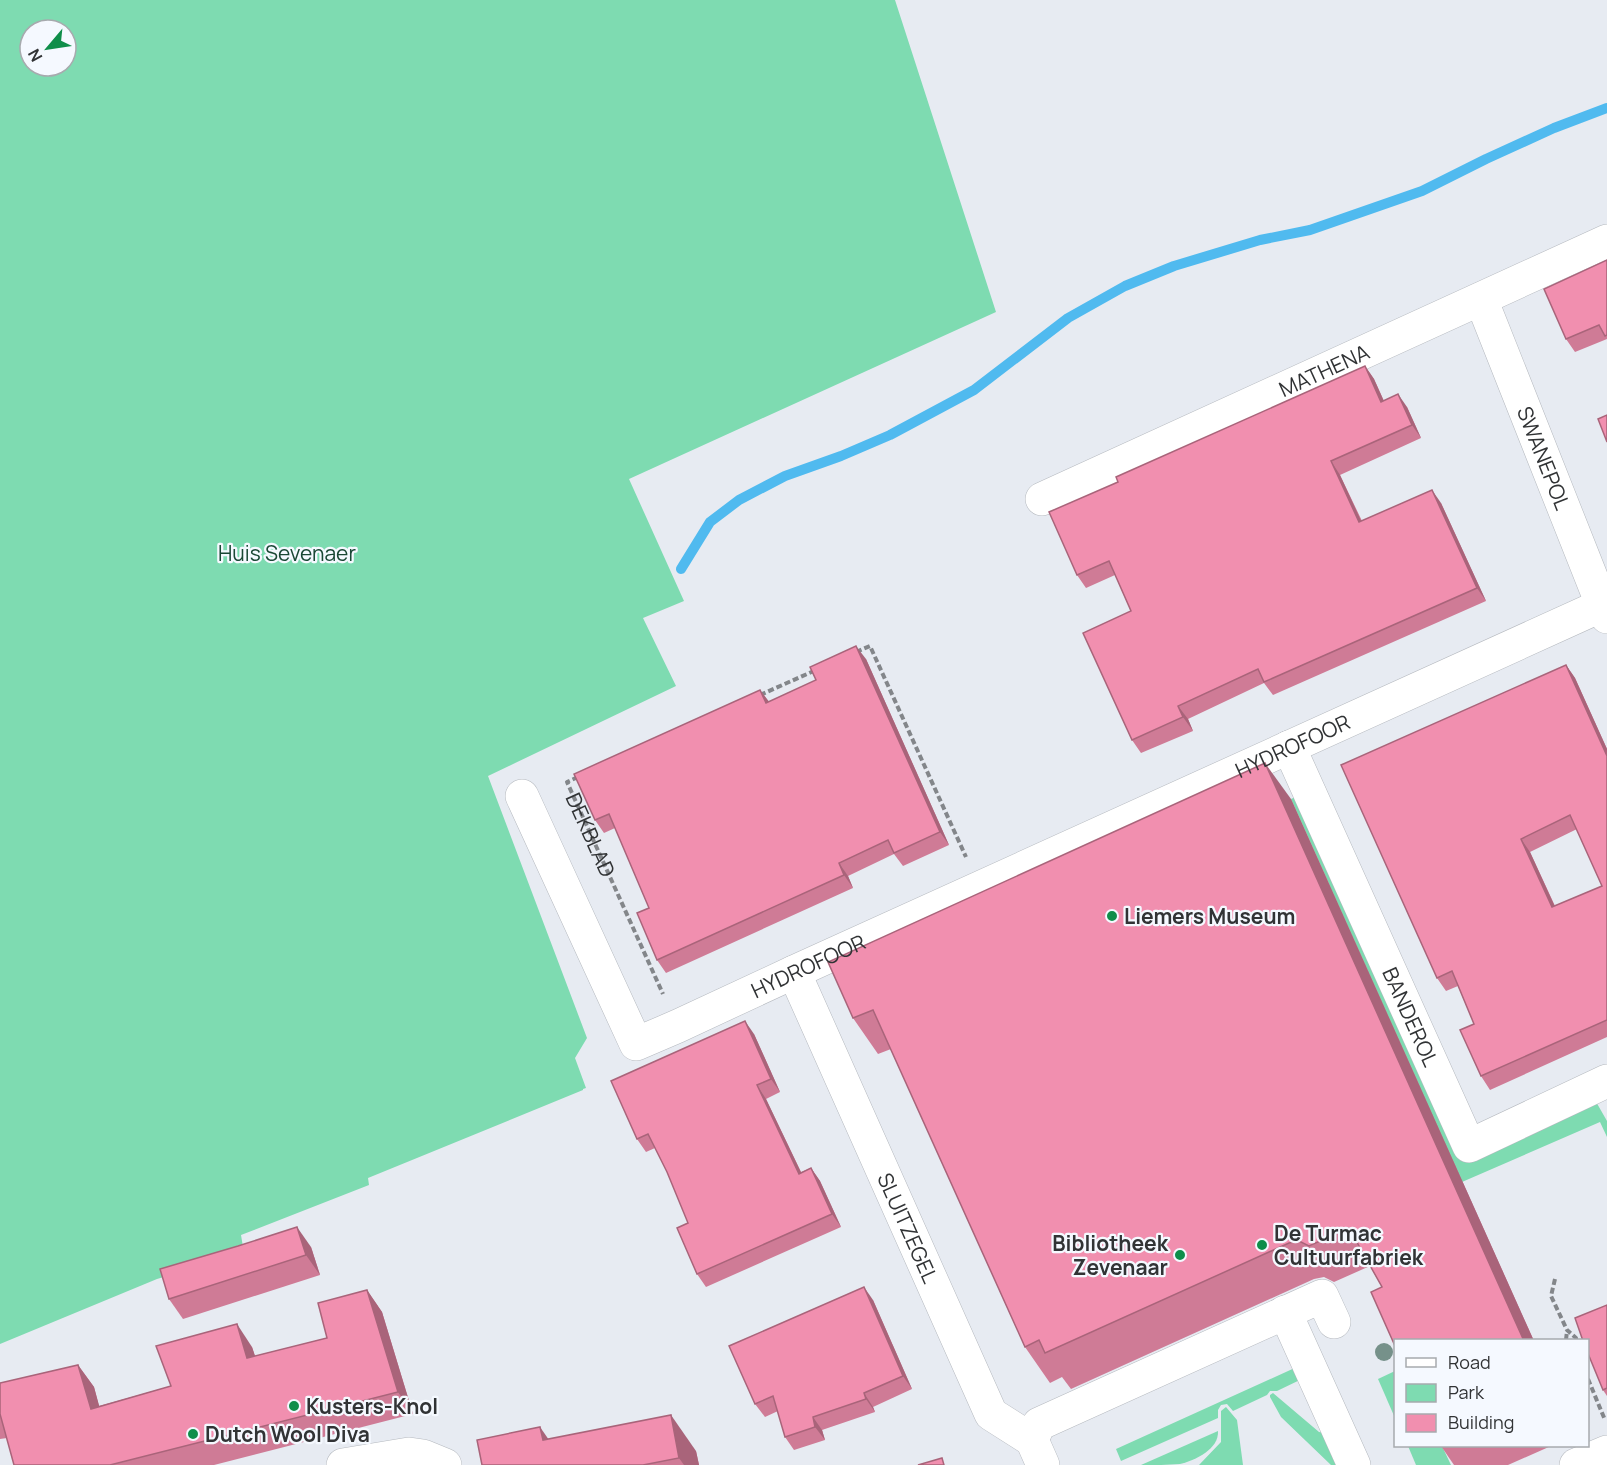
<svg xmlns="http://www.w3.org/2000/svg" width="1607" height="1465" viewBox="0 0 1607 1465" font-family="Manrope,sans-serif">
<rect width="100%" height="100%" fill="#e7ebf2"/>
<g fill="#7edbb1" fill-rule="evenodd">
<path d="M0 0H895L996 312 629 479 684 601 643 618 676 686 488 776 587 1038 575 1058 586 1088 583 1089V1090L368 1178 369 1185 241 1235 244 1253 157 1279 0 1344ZM30 30H66V66H30Z"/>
<polygon points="1300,795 1463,1158 1595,1100 1607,1121 1607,1137 1600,1122 1462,1182 1291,799"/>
<polygon points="1299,1366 1304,1378 1277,1391 1270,1391 1267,1395 1233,1411 1227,1404 1221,1405 1218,1410 1218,1418 1121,1461 1116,1449"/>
<polygon points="1395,1371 1395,1418 1378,1379"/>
<polygon points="1273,1393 1319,1432 1325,1433 1340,1465 1331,1465 1281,1417 1270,1397 1270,1395"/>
<polygon points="1226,1407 1237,1420 1243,1465 1199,1465 1221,1442 1221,1411"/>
<path d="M1218 1431C1219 1449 1196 1460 1180 1464 1169 1465 1153 1465 1141 1465Z"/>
<polygon points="1408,1446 1442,1446 1451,1465 1416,1465"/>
</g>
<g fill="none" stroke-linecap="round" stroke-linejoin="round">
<polyline stroke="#50baef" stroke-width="10" points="681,569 710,522 739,500 785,476 841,456 890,435 974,390 1068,318 1125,286 1174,266 1260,240 1310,230 1422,191 1486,159 1554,128 1607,108"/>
<defs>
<g id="minor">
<path id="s2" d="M1481 299 1607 617"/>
<path id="s3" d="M1042 499 1607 241"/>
<path id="s4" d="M1289 747 1469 1146 1607 1081"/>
<path id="s5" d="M522 796 636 1044 678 1026 794 972 1607 603"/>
<path id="s6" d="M794 972 991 1414 1032 1440 1043 1465"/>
<polyline points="1285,1312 1354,1465"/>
<polyline points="1032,1440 1039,1424 1322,1296 1334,1322"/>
<polyline points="343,1465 409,1454 423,1456 445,1465"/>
<polyline points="1576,1465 1607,1452"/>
</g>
</defs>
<use href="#minor" stroke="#b5b9bf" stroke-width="34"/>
<g stroke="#83868a" stroke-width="4" stroke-dasharray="6 3" stroke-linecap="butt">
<polyline points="856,652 870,646 966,857"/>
<polyline points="760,695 816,670"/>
<path id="s1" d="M578 777 567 782 663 994"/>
<polyline points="1555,1279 1551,1296 1567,1330 1576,1338 1576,1340"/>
<polyline points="1566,1340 1567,1331"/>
<polyline points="1588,1379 1605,1420"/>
</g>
<use href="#minor" stroke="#fff" stroke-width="33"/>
</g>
<circle fill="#76918a" cx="1384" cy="1352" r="9"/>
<g fill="#cf7b96" fill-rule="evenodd">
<polygon points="1607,260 1607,340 1607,339 1575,352 1566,339"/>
<polygon points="1365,366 1374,379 1384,401 1407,407 1421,438 1340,475 1362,521 1441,503 1486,601 1273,695 1264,683 1188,719 1193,731 1141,753 1132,740 1131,611 1115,575 1086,588 1077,575 1118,482"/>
<polygon points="866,659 949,845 903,866 894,854 848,876 853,888 666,973 657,960 649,908 615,828 604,833 595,820 760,690 769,702"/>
<path d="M1566 665 1575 678 1607 749V1037L1490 1090 1481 1076 1474 1024 1458 986 1446 991 1437 978ZM1577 829 1602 886 1555 906 1530 852Z"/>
<polygon points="1291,799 1534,1341 1395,1341 1382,1287 1370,1266 1334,1282 1324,1277 1314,1279 1071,1389 1062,1377 1050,1383 1025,1347 891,1049 878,1054 853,1018"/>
<polygon points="754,1034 780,1092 766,1099 801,1172 811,1168 820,1181 841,1227 706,1287 697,1274 688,1223 667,1172 655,1148 646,1152 637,1139"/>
<polygon points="311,1247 320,1275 183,1319 169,1299"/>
<polygon points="367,1290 382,1312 413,1414 214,1465 14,1465 7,1438 0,1439 0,1383 78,1365 94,1387 99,1406 171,1386 252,1347 255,1356 327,1338"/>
<polygon points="873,1300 912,1389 873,1407 875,1412 822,1430 825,1440 794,1450 785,1437 778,1411 765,1417 755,1404"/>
<polygon points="1607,1305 1607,1396 1603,1390"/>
<polygon points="548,1439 696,1451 699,1465 482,1465"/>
<polygon points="1441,1446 1551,1446 1508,1465 1454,1465"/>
</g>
<g fill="#a9647a">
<polygon points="1365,366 1374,379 1390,415 1381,402"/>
<polygon points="1398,394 1407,407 1421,438 1412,425"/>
<polygon points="1331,461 1340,475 1368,536 1359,522"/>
<polygon points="1432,490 1441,503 1486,601 1477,588"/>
<polygon points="856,646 866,659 949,845 940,832"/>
<polygon points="1566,665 1575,678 1607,749 1607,756"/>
<polygon points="760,690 770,703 766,703"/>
<polygon points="1178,706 1188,719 1193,731 1183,717"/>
<polygon points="1265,763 1291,799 1534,1341 1524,1341"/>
<polygon points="1521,839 1530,852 1561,920 1552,907"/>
<polygon points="839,863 848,876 853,888 844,875"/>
<polygon points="745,1021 754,1034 780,1092 771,1079"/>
<polygon points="757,1085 766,1099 808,1187 799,1174"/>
<polygon points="811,1168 820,1181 841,1227 832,1214"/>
<polygon points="297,1227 311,1247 320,1275 306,1255"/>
<polygon points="864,1287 873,1300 912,1389 903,1376"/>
<polygon points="367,1290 382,1312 413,1414 398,1392"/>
<polygon points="237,1324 252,1347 263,1380 247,1358"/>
<polygon points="78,1365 94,1387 106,1431 91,1409"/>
<polygon points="864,1393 873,1407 875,1412 866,1399"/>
<polygon points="671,1415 696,1451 699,1465 684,1465 679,1458"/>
<polygon points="813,1417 822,1430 825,1440 815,1427"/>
<polygon points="540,1427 565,1463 543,1440"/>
</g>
<g fill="#f18faf" stroke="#a9647a" stroke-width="1.5" fill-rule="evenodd">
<polygon points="1607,260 1607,335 1605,336 1599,325 1566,339 1544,289"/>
<polygon points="1365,366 1381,402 1398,394 1412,425 1331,461 1359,522 1432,490 1477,588 1264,682 1258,669 1178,706 1183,717 1132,740 1083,633 1131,611 1109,561 1077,575 1049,512 1118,482 1116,477"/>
<polygon points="1607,415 1607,442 1598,419"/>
<polygon points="856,646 940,832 894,853 888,840 839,863 844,875 657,960 637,913 649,908 609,814 595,820 574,774 760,690 766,703 816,680 810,667"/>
<path d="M1566 665 1607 756V1020L1481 1076 1460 1030 1474 1024 1452 971 1437 978 1341 765ZM1570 815 1602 886 1552 907 1521 839Z"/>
<polygon points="1265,763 1524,1341 1395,1341 1395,1346 1371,1292 1382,1287 1349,1228 1309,1246 1299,1241 1289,1243 1045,1353 1039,1340 1025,1347 873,1010 853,1018 828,962"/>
<polygon points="745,1021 771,1079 757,1085 799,1174 811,1168 832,1214 697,1274 677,1228 688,1223 667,1172 648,1134 637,1139 611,1081"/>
<polygon points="297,1227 306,1255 169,1299 160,1269 238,1246"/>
<polygon points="864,1287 903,1376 864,1393 866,1399 813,1417 815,1427 785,1437 773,1396 755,1404 729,1346"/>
<polygon points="367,1290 398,1392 110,1465 14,1465 0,1414 0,1383 78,1365 91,1409 171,1386 156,1346 237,1324 247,1358 327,1338 318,1303"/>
<polygon points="1607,1305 1607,1388 1603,1390 1587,1351 1587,1341 1583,1341 1575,1318"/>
<polygon points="671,1415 679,1458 643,1465 482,1465 477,1440 540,1427 543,1440"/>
<polygon points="942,1458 944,1465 918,1465"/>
</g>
<g fill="#0f8e4a" stroke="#f5f9ff" stroke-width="2">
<circle cx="1112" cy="916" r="6"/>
<circle cx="1262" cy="1245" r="6"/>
<circle cx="1180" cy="1255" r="6"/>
<circle cx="294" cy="1406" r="6"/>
<circle cx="193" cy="1434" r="6"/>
</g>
<g text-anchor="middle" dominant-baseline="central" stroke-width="4.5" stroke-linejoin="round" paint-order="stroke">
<g font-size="21" fill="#313335" stroke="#f5f9ff">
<text stroke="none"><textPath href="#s3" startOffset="310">MATHENA</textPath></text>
<text stroke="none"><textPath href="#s2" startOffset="171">SWANEPOL</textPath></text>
<text stroke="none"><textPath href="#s5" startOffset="994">HYDROFOOR</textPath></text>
<text stroke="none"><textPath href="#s1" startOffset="70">DEKBLAD</textPath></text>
<text stroke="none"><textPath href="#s5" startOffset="462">HYDROFOOR</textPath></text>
<text stroke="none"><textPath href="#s4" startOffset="296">BANDEROL</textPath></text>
<text stroke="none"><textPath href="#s6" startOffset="280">SLUITZEGEL</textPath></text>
</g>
<g font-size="21" fill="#1a4835" stroke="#f5f9ff">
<text x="287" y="553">Huis Sevenaer</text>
</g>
<g font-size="21" font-weight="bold" fill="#313335" stroke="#f5f9ff" text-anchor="start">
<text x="1124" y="916">Liemers Museum</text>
<text x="1274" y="1233">De Turmac<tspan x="1274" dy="24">Cultuurfabriek</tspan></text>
<text x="1168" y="1243" text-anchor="end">Bibliotheek<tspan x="1168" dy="24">Zevenaar</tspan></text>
<text x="306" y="1406">Kusters-Knol</text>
<text x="205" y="1434">Dutch Wool Diva</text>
</g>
</g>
<rect x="1394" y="1339" width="195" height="108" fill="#f5f9ff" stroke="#a7aaae" stroke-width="1.5"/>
<rect x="1406" y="1358" width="30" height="9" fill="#ffffff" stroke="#a7aaae" stroke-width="1.5"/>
<text x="1448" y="1369" font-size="18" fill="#313335">Road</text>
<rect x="1406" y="1384" width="30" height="18" fill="#7edbb1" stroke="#a7aaae" stroke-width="1.5"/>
<text x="1448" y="1399" font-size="18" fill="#313335">Park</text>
<rect x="1406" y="1414" width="30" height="18" fill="#f18faf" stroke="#a7aaae" stroke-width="1.5"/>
<text x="1448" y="1429" font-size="18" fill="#313335">Building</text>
<g transform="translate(48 48) rotate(241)"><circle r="28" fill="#f5f9ff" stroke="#a7aaae" stroke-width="1.5"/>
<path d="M0-4.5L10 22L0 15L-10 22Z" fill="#0f8e4a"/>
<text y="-9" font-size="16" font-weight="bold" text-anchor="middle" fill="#313335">N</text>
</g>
</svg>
